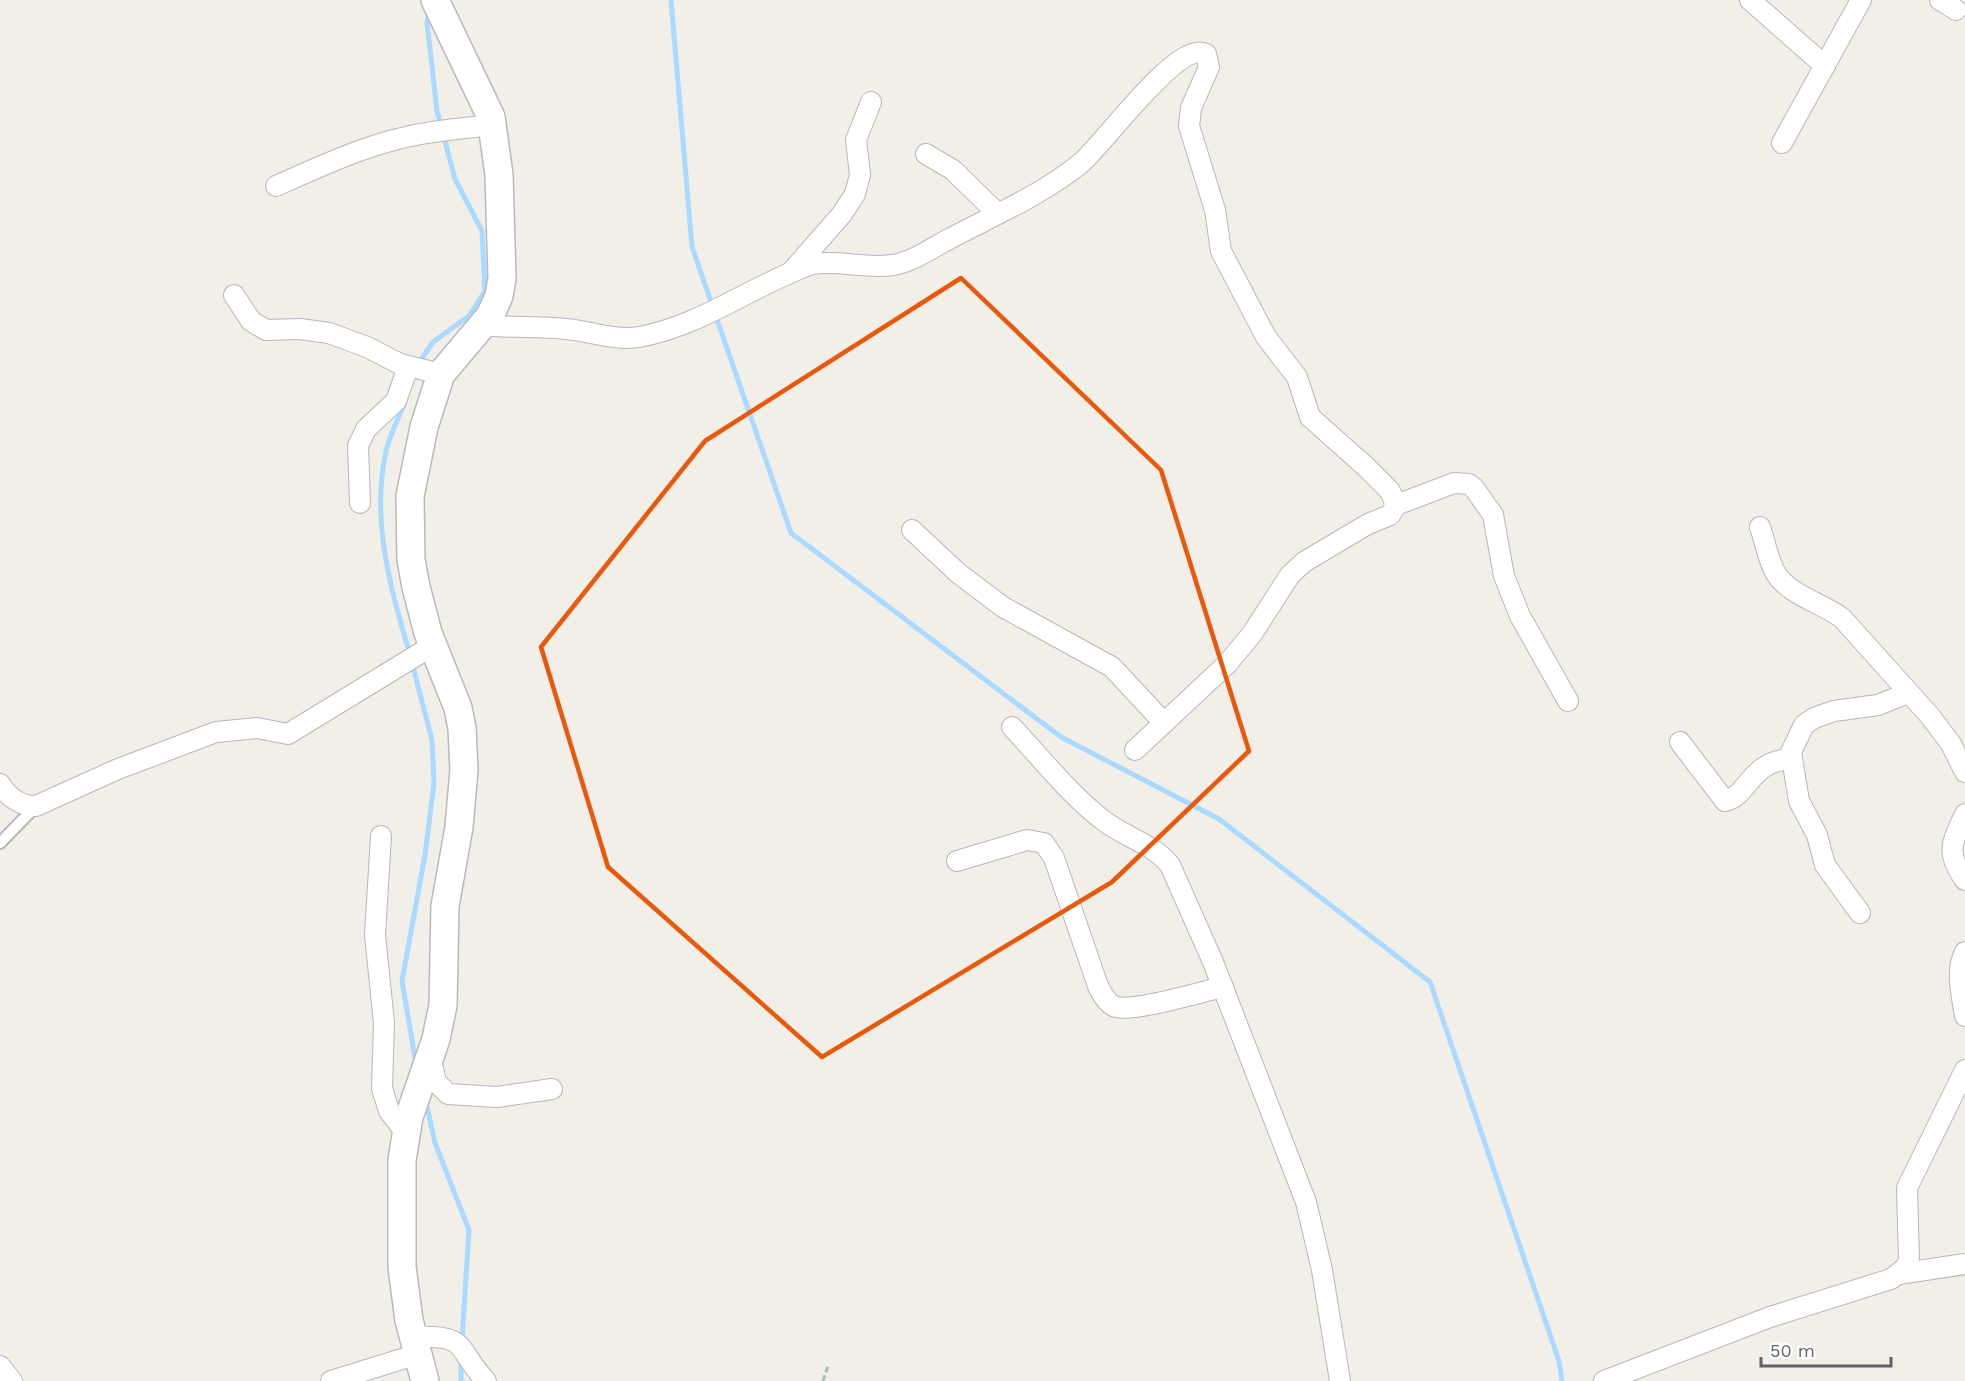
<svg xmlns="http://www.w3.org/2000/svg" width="1965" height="1381" viewBox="0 0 1965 1381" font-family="'Work Sans',sans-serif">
<rect width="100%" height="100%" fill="#f1efe8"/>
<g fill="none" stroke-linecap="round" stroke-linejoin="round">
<g stroke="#aadaff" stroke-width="5">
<polyline points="671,0 692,247 791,533 1061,737 1219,819 1430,982 1559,1361 1562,1381"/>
<polyline points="418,364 433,342 469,316 485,291 482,231 455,179 437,111 427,23 429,12"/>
<path d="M404 404C398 419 390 435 386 451 371 519 390 589 410 654"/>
<polyline points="412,663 432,740 434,783 425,855 402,981 416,1064"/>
<polyline points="426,1102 435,1143 469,1230 462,1340"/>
<polyline points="461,1381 461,1359"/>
</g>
<defs>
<polyline id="lane" points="0,843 36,806"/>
<g id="street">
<polyline points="1750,0 1825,66"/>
<polyline points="1940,0 1956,10"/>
<polyline points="1782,143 1861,0"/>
<polyline points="926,154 953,170 997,213"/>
<path d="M276 186C319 167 361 147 406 137 435 130 464 128 493 125"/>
<polyline points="792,271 842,214 855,194 860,175 856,140 871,102"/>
<polyline points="234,295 251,321 266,330 300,329 329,333 367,347 400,364 441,374"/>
<path d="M483 325C511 328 538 326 566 329 590 331 614 341 639 337 701 326 753 285 812 264 839 260 866 269 893 265 913 262 933 247 951 238 994 215 1042 195 1081 163 1104 144 1178 39 1206 54L1209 67 1191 108 1189 126 1215 210 1221 251 1266 337 1297 377 1310 417 1365 466 1390 491 1396 505 1390 515 1368 524 1304 562 1290 575 1252 634 1227 664 1135 750"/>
<polyline points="360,503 358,446 366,429 396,401 408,367"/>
<polyline points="1396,505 1454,483 1469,484 1474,488 1493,515 1504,576 1520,616 1568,701"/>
<path d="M1760 527C1765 542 1768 559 1775 572 1788 595 1822 603 1842 618L1930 716 1951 744 1965 772"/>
<polyline points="912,530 958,573 1003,607 1112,667 1164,723"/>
<path d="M1012 727C1042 759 1070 795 1104 821 1125 837 1153 844 1170 865L1213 962 1306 1202 1322 1270 1340 1381"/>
<path d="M1680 742 1725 801C1749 796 1749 761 1791 759"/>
<path d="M0 784C8 797 21 806 36 806L118 769 216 732 257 728 288 734 432 646"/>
<path d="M1965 814C1952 843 1945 852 1965 880"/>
<polyline points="381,836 375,935 384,1023 382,1088 389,1111 406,1133"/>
<path d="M957 861 1027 840 1044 843 1054 858 1098 986C1102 994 1107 1004 1116 1007 1136 1012 1200 992 1223 987"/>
<polyline points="1860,913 1825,865 1817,835 1799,801 1791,752 1804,725 1814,718 1834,711 1878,705 1908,693"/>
<path d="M1965 952C1955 970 1962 996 1965 1016"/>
<polyline points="430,1056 436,1082 448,1094 497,1097 552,1089"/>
<polyline points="1899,1274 1965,1264"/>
<path d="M413 1337C471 1335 454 1347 486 1381"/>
<polyline points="0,1366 12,1381"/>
<polyline points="331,1381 418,1354"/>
<polyline points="1604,1381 1770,1317 1891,1279 1905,1268 1909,1261 1907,1188 1965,1070"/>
</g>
<polyline id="secondary" points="425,1381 409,1320 402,1267 402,1160 409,1117 436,1039 443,1005 445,906 459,827 464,770 462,728 458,708 428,633 416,587 411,560 410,496 424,427 441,374 490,316 499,296 502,278 499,175 491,117 435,0"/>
</defs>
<use href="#lane" stroke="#b5b8bc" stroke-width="14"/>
<use href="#street" stroke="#b5b8bc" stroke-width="22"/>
<use href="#secondary" stroke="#b6babf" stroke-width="30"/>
<polyline stroke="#9cc7a9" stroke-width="3" stroke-dasharray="6 3" stroke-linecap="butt" points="823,1381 828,1366"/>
<use href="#lane" stroke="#fff" stroke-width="10"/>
<use href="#street" stroke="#fff" stroke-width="20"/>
<use href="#secondary" stroke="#fff" stroke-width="27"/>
</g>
<path fill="none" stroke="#e8590c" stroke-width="4.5" stroke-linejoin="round" d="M961 278 1161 470 1249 751 1112 882 822 1057 608 867 541 647 705 441Z"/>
<path d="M1761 1357v9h130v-9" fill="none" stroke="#5f6368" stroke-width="3"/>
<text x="1770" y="1357" font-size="18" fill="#5f6368" stroke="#ffffff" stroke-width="4.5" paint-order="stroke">50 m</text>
</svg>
